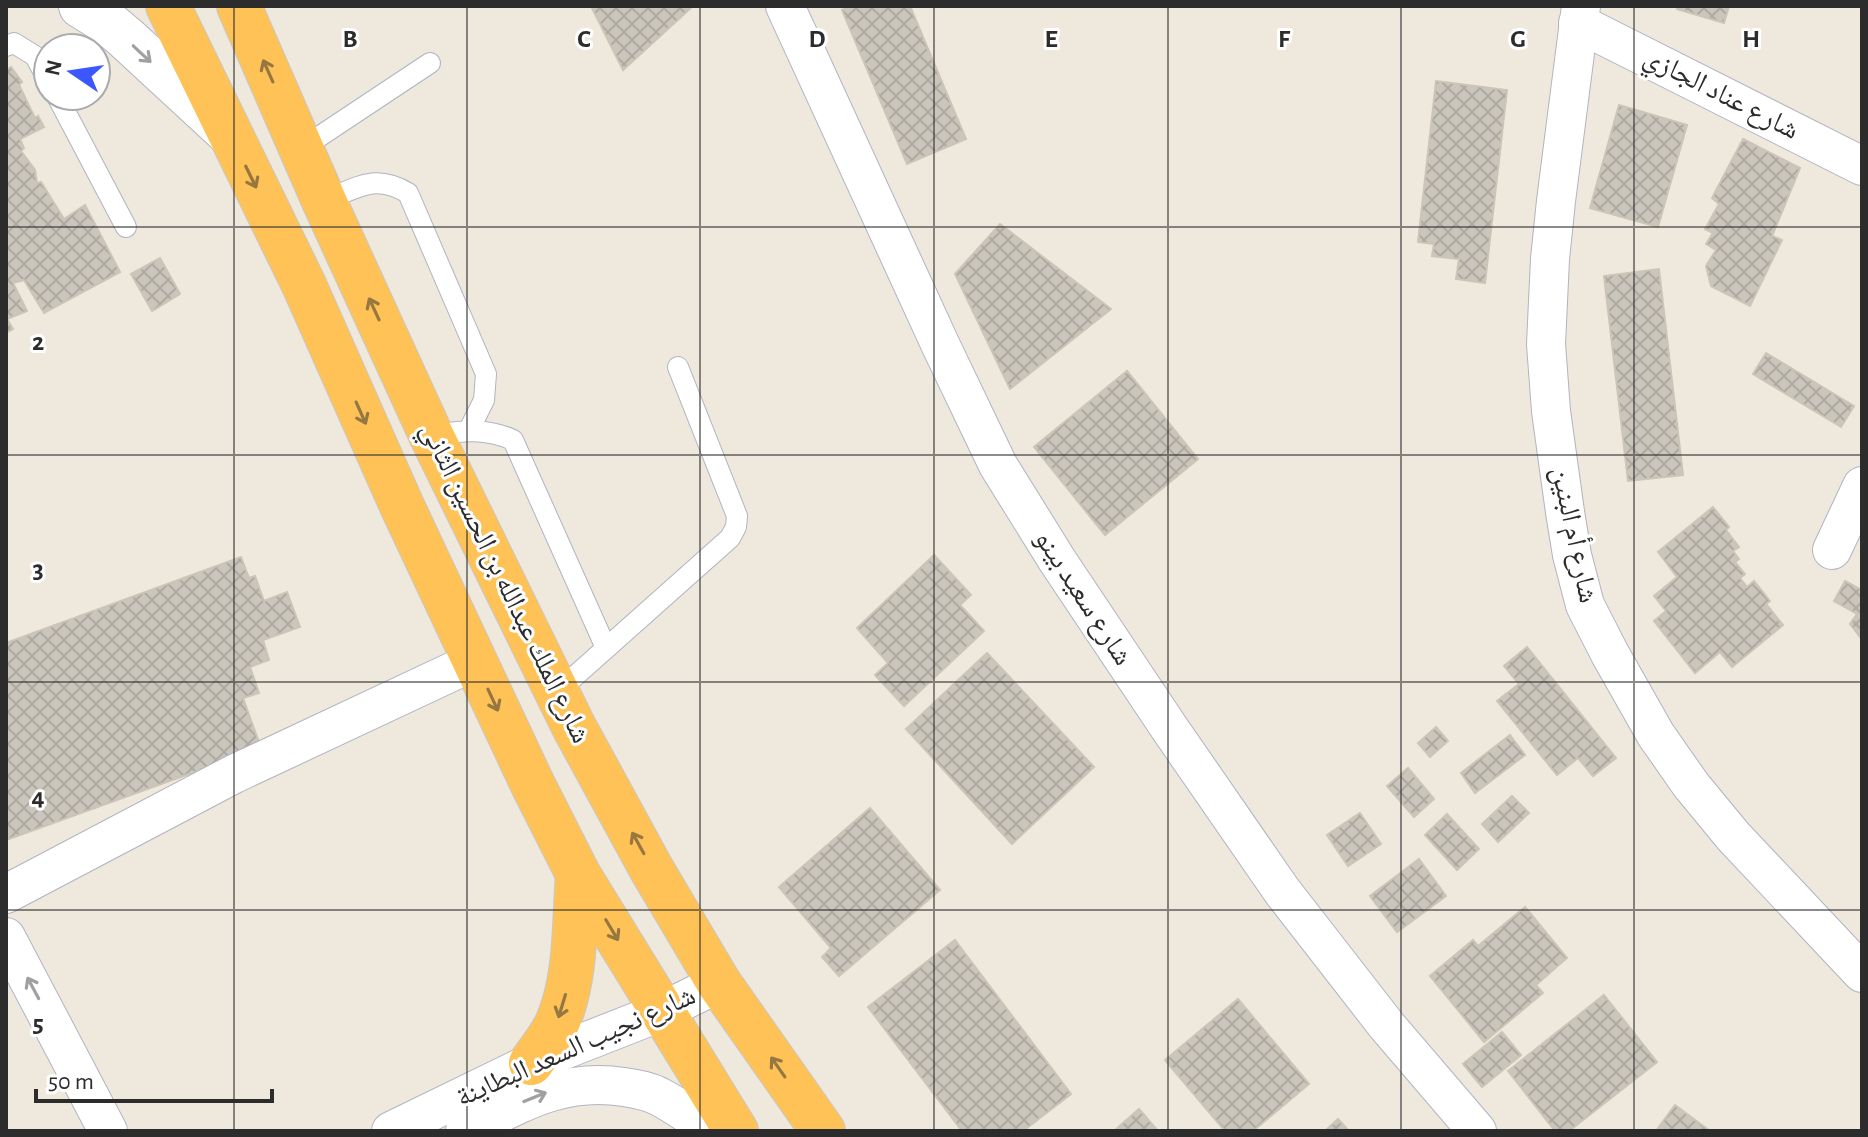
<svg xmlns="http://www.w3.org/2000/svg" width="1868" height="1137" viewBox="0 0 1868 1137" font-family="'Alegreya Sans','Noto Naskh Arabic',sans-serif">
<defs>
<pattern id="building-cross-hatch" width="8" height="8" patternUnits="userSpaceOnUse" patternTransform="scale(2)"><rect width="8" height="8" fill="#cac6bc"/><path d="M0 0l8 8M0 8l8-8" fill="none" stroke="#aeaaa2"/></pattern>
</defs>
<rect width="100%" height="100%" fill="#efe8dd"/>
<g fill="url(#building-cross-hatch)" stroke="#cbc5b6" stroke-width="2">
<polygon points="591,6 693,6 623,70"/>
<polygon points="850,6 910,6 966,139 907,164 842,10"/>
<polygon points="1678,6 1729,6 1724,23 1677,9"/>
<polygon points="11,67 22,82 19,85 35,118 38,116 44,127 20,139 24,148 21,151 35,170 37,183 41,182 64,219 85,205 120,272 44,313 24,280 13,283 27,311 7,319 13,329 6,333 6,245 9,243 6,237 6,70"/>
<polygon points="1436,81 1507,90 1485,283 1456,279 1459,259 1432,256 1434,244 1418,242"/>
<polygon points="1619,105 1687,125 1658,227 1590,208"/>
<polygon points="1743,139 1800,168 1772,236 1782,240 1750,306 1711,286 1706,266 1716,250 1706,244 1713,233 1705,229 1719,204 1712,198"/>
<polygon points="1000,224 1111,309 1010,389 955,274"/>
<polygon points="160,258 180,294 152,311 131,274"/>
<polygon points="1659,269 1683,475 1628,481 1604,276"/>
<polygon points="1766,353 1854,406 1841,427 1753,374"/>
<polygon points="1127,371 1198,459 1105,535 1034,447"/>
<polygon points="1713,507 1729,527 1726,530 1739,547 1733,551 1739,559 1735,562 1745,574 1740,578 1747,587 1754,581 1770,601 1766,604 1783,625 1732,667 1720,652 1695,673 1654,621 1666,611 1654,596 1677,577 1658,552"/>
<polygon points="934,555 971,595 960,605 984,631 904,706 875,675 888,663 857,628"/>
<polygon points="241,557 249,578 255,576 264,601 287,592 300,627 263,640 269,660 250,667 259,693 243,698 261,748 6,840 6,643"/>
<polygon points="1845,581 1862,590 1862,636 1860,637 1850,624 1857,614 1834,601"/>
<polygon points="1527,647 1616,758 1593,776 1578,758 1557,775 1497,701 1519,684 1504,666"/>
<polygon points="987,653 1094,767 1012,844 906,729"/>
<polygon points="1436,727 1448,741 1430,757 1418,743"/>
<polygon points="1510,735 1525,755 1475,793 1461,773"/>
<polygon points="1408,768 1434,799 1414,817 1387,786"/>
<polygon points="1512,796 1529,813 1498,842 1482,824"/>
<polygon points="870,808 940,890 839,976 822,957 831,948 779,887"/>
<polygon points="1360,813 1381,844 1348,866 1327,835"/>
<polygon points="1447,814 1479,849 1457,870 1425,835"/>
<polygon points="1419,859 1446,896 1397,932 1370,896"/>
<polygon points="1525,907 1567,958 1536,985 1543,993 1484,1042 1430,976 1473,940 1478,946"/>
<polygon points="955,940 1071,1094 1023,1131 962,1131 868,1007"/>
<polygon points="1604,995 1657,1062 1569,1131 1555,1131 1508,1071"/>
<polygon points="1238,999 1309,1084 1253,1131 1225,1131 1165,1060"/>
<polygon points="1502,1032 1521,1055 1482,1087 1463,1064"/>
<polygon points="1675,1105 1710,1131 1656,1131"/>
<polygon points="1139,1109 1158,1131 1114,1131"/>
<polygon points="1338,1119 1349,1131 1325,1131"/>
</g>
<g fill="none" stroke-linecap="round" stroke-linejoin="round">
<defs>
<g id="service">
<polyline points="6,46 14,43 35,56 48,80"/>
<polyline points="57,96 126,227"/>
<polyline points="302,148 430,63"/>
<path d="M324 201C357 188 374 173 408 193L486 374 484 400 469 430"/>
<path d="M431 435C461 431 485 427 513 440L606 648"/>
<polyline points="557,692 730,538 736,527 737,516 678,367"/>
</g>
<g id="minor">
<polyline points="785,6 941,346 998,465 1057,560 1170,729 1282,891 1387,1026 1477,1131"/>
<polyline points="1581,6 1556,201 1550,259 1546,344 1551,411 1565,512 1572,555 1585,605 1610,654 1656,735 1691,785 1733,836 1862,973"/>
<polyline points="1578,23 1862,166"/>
<polyline points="1832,550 1862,486"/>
<polyline points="6,894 234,774 475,661"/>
<polyline points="6,937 108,1131"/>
<polyline points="391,1131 531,1063 661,1012 719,983"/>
<path d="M465 1131C520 1104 561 1077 624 1087 637 1089 649 1091 660 1097 679 1107 696 1120 713 1131"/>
</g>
<polyline id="tertiary" points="81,6 107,22 126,38 230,134"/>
<g id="trunk">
<polyline points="168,6 304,285 402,506 533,785 578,874 736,1131"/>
<polyline points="239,6 324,201 431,435 574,727 652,870 719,983 823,1131"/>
<path d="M531 1063C540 1050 552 1036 558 1021 577 976 574 922 578 874"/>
</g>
</defs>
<use href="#service" stroke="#b1b3c1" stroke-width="22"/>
<use href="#minor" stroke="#b1b3c1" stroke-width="40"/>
<use href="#tertiary" stroke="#b1b3c1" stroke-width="46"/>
<use href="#trunk" stroke="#c8c8c8" stroke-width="46"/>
<use href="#service" stroke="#fff" stroke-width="20"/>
<use href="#minor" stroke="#fff" stroke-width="38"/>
<use href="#tertiary" stroke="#fff" stroke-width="44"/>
<use href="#trunk" stroke="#ffc256" stroke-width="44"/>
</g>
<defs><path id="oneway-shaft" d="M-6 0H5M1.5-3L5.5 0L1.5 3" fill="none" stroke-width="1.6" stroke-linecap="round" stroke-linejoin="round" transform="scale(2)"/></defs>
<g stroke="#a0a0a0">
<use href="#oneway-shaft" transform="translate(142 54) rotate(43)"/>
<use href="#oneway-shaft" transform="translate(33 988) rotate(-118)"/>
<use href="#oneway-shaft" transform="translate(535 1097) rotate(-22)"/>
</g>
<g stroke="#967741">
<use href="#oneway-shaft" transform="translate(268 71) rotate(-114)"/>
<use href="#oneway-shaft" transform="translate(251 177) rotate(64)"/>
<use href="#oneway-shaft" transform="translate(374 309) rotate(-115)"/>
<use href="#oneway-shaft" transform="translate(361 413) rotate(66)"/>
<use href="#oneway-shaft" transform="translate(493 700) rotate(65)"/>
<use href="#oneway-shaft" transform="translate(638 843) rotate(-119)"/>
<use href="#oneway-shaft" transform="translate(612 930) rotate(59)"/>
<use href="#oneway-shaft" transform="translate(562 1006) rotate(107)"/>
<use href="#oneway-shaft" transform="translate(778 1067) rotate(-125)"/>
</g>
<path fill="none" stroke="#2c2c2c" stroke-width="2" stroke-opacity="0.55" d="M234 6V1131M467 6V1131M700 6V1131M934 6V1131M1168 6V1131M1401 6V1131M1634 6V1131M6 227H1862M6 455H1862M6 682H1862M6 910H1862"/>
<g text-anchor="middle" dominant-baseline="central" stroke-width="6" stroke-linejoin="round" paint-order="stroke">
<g font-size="28" fill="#2c2c2c" stroke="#fff">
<text transform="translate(1721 94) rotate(27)">شارع عناد الجازي</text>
<text transform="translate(1574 535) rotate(78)">شارع أم البنين</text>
<text transform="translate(505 583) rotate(64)">شارع الملك عبدالله بن الحسين الثاني</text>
<text transform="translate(1083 598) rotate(57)">شارع سعيد بينو</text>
<text transform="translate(576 1047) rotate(-24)">شارع نجيب السعد البطاينة</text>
</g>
</g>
<g font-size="26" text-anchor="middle" font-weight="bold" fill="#2c2c2c" stroke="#fff" stroke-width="6" stroke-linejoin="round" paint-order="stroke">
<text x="350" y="47">B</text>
<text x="584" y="47">C</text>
<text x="817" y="47">D</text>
<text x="1051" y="47">E</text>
<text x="1284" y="47">F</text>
<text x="1518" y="47">G</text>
<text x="1751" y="47">H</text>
<text x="38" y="350">2</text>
<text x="38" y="578">3</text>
<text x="38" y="805">4</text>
<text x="38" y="1032">5</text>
</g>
<rect width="1868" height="1137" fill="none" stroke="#2c2c2c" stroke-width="16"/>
<g transform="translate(72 72) rotate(283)"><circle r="38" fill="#ffffff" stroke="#ababab" stroke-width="2"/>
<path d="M0-6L14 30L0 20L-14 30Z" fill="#3b57ff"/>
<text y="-12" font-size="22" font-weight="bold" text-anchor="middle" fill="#2c2c2c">N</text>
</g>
<path d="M36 1089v12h236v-12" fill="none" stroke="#2c2c2c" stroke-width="4"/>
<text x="48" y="1089" font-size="24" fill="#2c2c2c" stroke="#ffffff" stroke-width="6" paint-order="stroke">50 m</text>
</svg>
